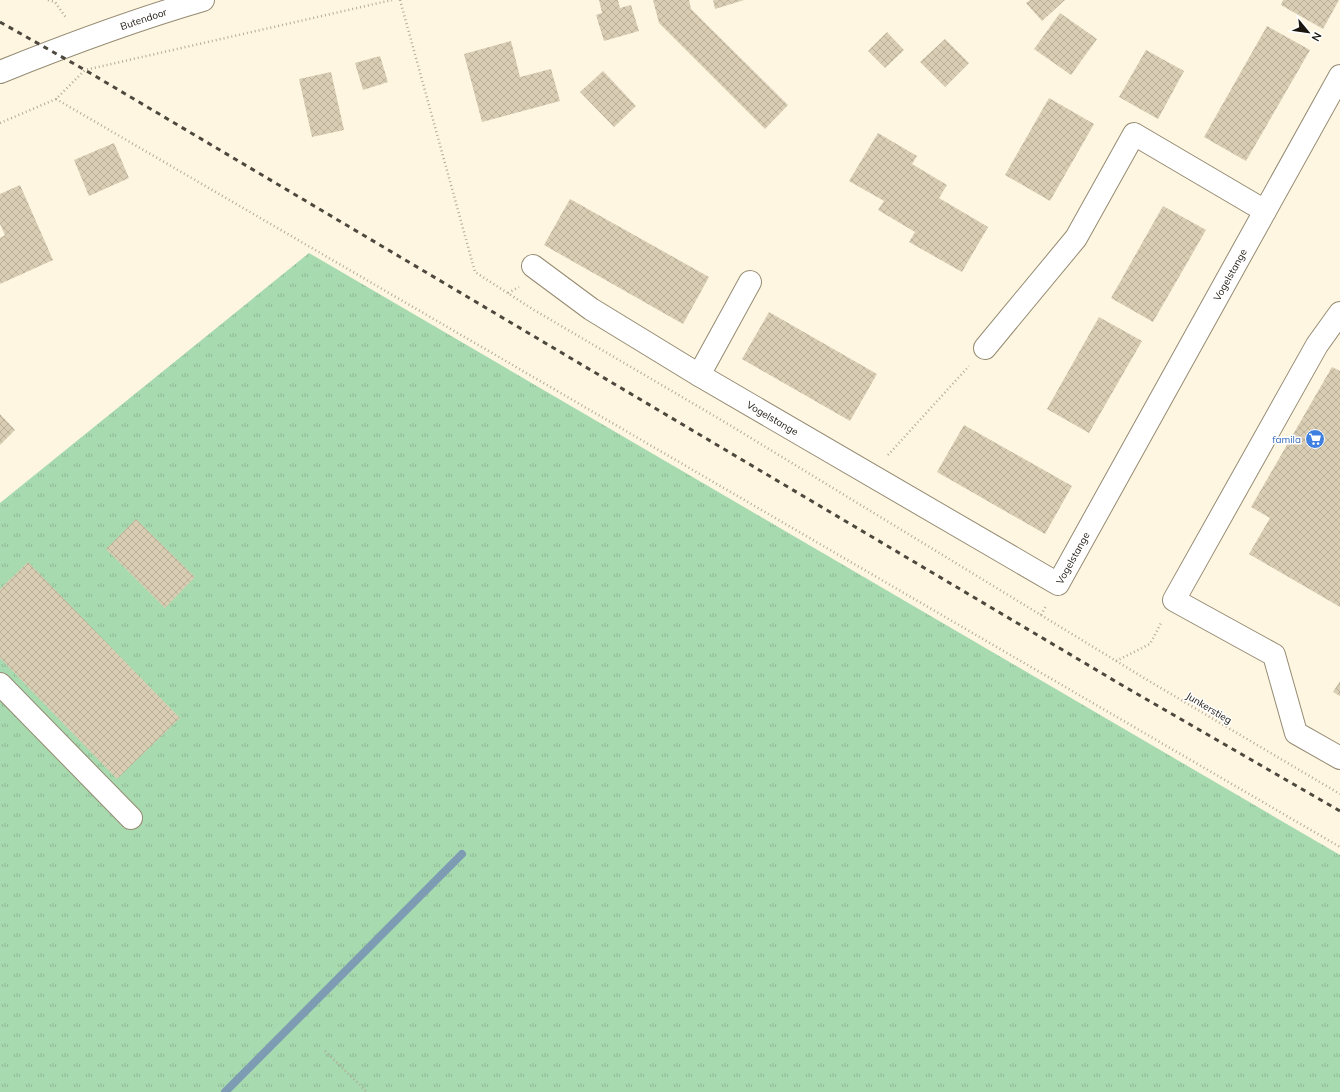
<svg xmlns="http://www.w3.org/2000/svg" width="1340" height="1092" viewBox="0 0 1340 1092" font-family="Mulish,sans-serif">
<defs>
<pattern id="grass-tufts" width="24" height="20" patternUnits="userSpaceOnUse"><rect width="24" height="20" fill="#a7daaf"/><path d="M3 7l-1-3M5 7V3M7 7l1-3M15 17l-1-3M17 17v-4M19 17l1-3" fill="none" stroke="#8fba95"/></pattern>
<pattern id="building-cross-hatch" width="8" height="8" patternUnits="userSpaceOnUse"><rect width="8" height="8" fill="#d9ceb4"/><path d="M0 0l8 8M0 8l8-8" fill="none" stroke="#bab09a"/></pattern>
</defs>
<rect width="100%" height="100%" fill="#fff6e1"/>
<polygon fill="url(#grass-tufts)" points="309,253 1340,855 1340,1092 0,1092 0,503"/>
<g fill="none" stroke-linecap="round" stroke-linejoin="round">
<polyline stroke="#7e9bb4" stroke-width="8" points="225,1092 462,854"/>
</g>
<g fill="url(#building-cross-hatch)">
<polygon points="599,0 618,0 620,8 631,5 639,31 604,41 596,15 602,13"/>
<polygon points="653,0 689,0 691,9 788,105 765,129 659,23"/>
<polygon points="713,0 744,0 715,9"/>
<polygon points="1030,0 1065,0 1042,21 1026,3"/>
<polygon points="1283,0 1339,0 1323,29 1281,5"/>
<polygon points="1060,13 1097,39 1071,75 1034,49"/>
<polygon points="1267,26 1310,50 1246,161 1204,137"/>
<polygon points="887,32 904,50 885,68 868,51"/>
<polygon points="945,39 969,63 945,87 920,62"/>
<polygon points="511,41 520,77 551,69 560,101 482,122 464,54"/>
<polygon points="1146,50 1184,71 1158,119 1119,97"/>
<polygon points="380,56 388,82 363,90 355,63"/>
<polygon points="603,71 636,106 614,127 580,92"/>
<polygon points="331,72 344,130 312,137 299,79"/>
<polygon points="1049,98 1094,124 1050,201 1005,175"/>
<polygon points="878,133 917,156 912,164 947,185 939,198 988,227 962,272 909,242 915,232 878,210 884,201 849,181"/>
<polygon points="114,143 129,178 89,196 74,160"/>
<polygon points="20,185 53,260 0,284 0,238 5,235 0,224 0,194"/>
<polygon points="570,199 709,277 683,324 544,245"/>
<polygon points="1163,206 1206,230 1153,322 1111,298"/>
<polygon points="769,312 877,374 850,421 742,359"/>
<polygon points="1099,317 1142,341 1089,433 1047,409"/>
<polygon points="1332,367 1340,371 1340,607 1249,554 1270,518 1251,507"/>
<polygon points="0,414 15,430 0,445"/>
<polygon points="964,425 1072,486 1045,534 937,472"/>
<polygon points="136,519 195,577 165,608 106,549"/>
<polygon points="28,562 180,718 117,779 0,658 0,589"/>
<polygon points="1340,681 1340,696 1333,692"/>
</g>
<g fill="none" stroke-linecap="round" stroke-linejoin="round">
<defs>
<g id="minor">
<path id="s1" d="M0 72C67 45 134 20 203 0"/>
<path id="s2" d="M533 266 591 309 699 375 1058 584 1340 76"/>
<polyline points="1340,313 1317,345 1174,600 1274,655 1296,733 1340,758"/>
<polyline points="985,348 1076,238 1134,134 1265,211"/>
<polyline points="699,375 750,282"/>
<polyline points="0,684 131,818"/>
</g>
</defs>
<use href="#minor" stroke="#958b73" stroke-width="24"/>
<g stroke="#b1aa99" stroke-width="2.5" stroke-dasharray="1 3" stroke-linecap="butt">
<polyline points="48,0 55,2 67,19"/>
<polyline points="400,0 475,272 534,310 728,424 1149,681 1340,794"/>
<polyline points="56,99 1340,847"/>
<polyline points="0,123 56,99 85,70 392,0"/>
<polyline points="508,293 519,287"/>
<polyline points="888,455 969,366"/>
<polyline points="1041,615 1046,606"/>
<polyline points="1116,661 1150,644 1162,621"/>
<polyline points="325,1051 367,1092"/>
</g>
<use href="#minor" stroke="#fff" stroke-width="22"/>
<polyline stroke="#4d483d" stroke-width="3" stroke-dasharray="5 5" stroke-linecap="butt" points="0,22 85,70 1120,684 1340,811"/>
</g>
<defs>
<symbol id="supermarket-disc" viewBox="-11 -11 22 22"><circle r="9.5" fill="#3f7fe0" stroke="#fff"/><path d="M-6-5.5h2.5l.6 2H6L4.5 2H-2.5L-4.4-4H-6ZM-1.5 3.2a1.3 1.3 0 1 0 .1 0ZM3 3.2a1.3 1.3 0 1 0 .1 0Z" fill="#fff"/></symbol>
</defs>
<g fill-rule="evenodd">
<use href="#supermarket-disc" x="1304" y="428" width="22" height="22"/>
</g>
<g text-anchor="middle" dominant-baseline="central" stroke-width="3" stroke-linejoin="round" paint-order="stroke">
<g font-size="10" fill="#1b170e" stroke="#fff">
<text stroke="none"><textPath href="#s1" startOffset="153">Butendoor</textPath></text>
<text stroke="none"><textPath href="#s2" startOffset="968">Vogelstange</textPath></text>
<text stroke="none"><textPath href="#s2" startOffset="284">Vogelstange</textPath></text>
<text stroke="none"><textPath href="#s2" startOffset="644">Vogelstange</textPath></text>
<text transform="translate(1209 708) rotate(31)">Junkerstieg</text>
</g>
<g font-size="10" fill="#366cbe" stroke="#fff" text-anchor="end">
<text x="1301" y="439">famila</text>
</g>
</g>
<g transform="translate(1308 32) rotate(119)" stroke="#ffffff" stroke-width="3" paint-order="stroke">
<path d="M0-3L7 15L0 10L-7 15Z" fill="#1b170e"/>
<text y="-6" font-size="11" font-weight="bold" text-anchor="middle" fill="#1b170e">N</text>
</g>
</svg>
